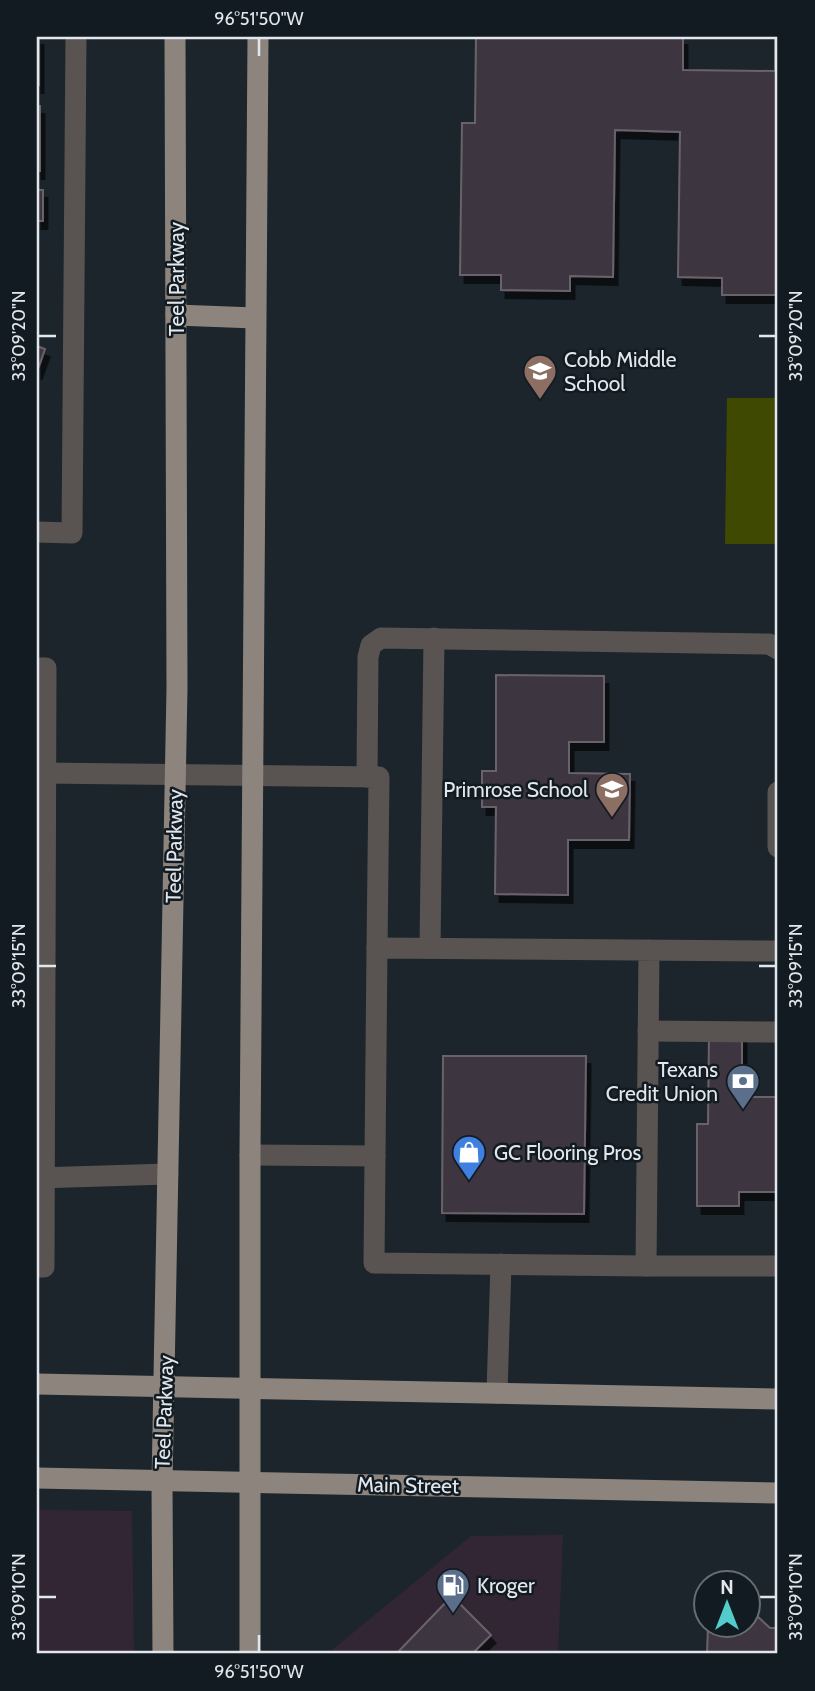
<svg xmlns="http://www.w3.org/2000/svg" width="815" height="1691" viewBox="0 0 815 1691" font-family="Cabin,sans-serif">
<defs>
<filter id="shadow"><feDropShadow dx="4.5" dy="8" stdDeviation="0" flood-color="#0009"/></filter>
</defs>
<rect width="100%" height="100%" fill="#1c252b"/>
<g fill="#322634">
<polygon points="37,1510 132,1511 134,1654 37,1654"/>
<polygon points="563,1535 558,1654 327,1654 471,1536"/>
</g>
<polygon fill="#3f4901" points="727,398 778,398 778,544 725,544"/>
<g fill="#3e363f" stroke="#6b626b" stroke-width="2" filter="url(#shadow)">
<rect x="37" y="37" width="2" height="48"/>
<polygon points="476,37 683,37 683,70 775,71 775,37 778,37 778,295 722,295 722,278 678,277 680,132 615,130 613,277 570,276 570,291 501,290 501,275 460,275 462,123 475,123"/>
<rect x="37" y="106" width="3" height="65"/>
<rect x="37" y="190" width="6" height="31"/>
<polygon points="37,346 45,349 37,372"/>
<polygon points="496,675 604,676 604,742 569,742 569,773 630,774 629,840 568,840 568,895 495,894 496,807 482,807 482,771 496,771"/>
<polygon points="709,1034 742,1034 742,1097 778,1097 778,1192 739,1192 739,1206 697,1206 697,1124 708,1124"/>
<polygon points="443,1056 586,1056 584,1214 442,1213"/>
<polygon points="452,1596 491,1635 472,1654 396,1654"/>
<polygon points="748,1615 757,1616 770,1628 778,1628 778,1654 707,1654 708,1626 748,1624"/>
</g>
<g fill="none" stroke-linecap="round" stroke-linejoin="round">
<g stroke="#595451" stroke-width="21">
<polyline points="37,532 72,533 76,37"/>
<polyline points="37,668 46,668 44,1267 37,1267"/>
<polyline points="44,773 379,777 377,948"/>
<polyline points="367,777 368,657 371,645 381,638 769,644 778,649"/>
<polyline points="778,792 778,847"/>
<polyline points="430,948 434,638"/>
<polyline points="649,950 646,1266 374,1263 377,948 778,951"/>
<polyline points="648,1031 778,1032"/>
<polyline points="250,1155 375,1156"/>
<polyline points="37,1178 168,1174"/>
<polyline points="646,1266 778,1266"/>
<polyline points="497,1393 501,1264"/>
</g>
<g stroke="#8d857d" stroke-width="21">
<polyline points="176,315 255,318"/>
<polyline points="37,1384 778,1399"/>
<polyline points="37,1478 778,1493"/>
<polyline points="163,1654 162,1483 177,688 175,37"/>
<polyline points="250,1654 250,1155 258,37"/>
</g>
</g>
<path fill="none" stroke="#e1e7ec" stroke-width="2.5" d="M259 38V56M38 336H56M759 336H776M38 966H56M759 966H776M38 1597H56M759 1597H776M259 1635V1652"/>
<defs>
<symbol id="school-pin" viewBox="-11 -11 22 30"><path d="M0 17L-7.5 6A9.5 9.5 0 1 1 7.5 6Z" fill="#8d6e63" stroke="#131b22"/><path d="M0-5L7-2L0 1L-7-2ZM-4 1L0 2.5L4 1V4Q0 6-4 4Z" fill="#fff"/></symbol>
<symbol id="bank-pin" viewBox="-11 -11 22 30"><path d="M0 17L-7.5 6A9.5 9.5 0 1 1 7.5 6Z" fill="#5c6f8a" stroke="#131b22"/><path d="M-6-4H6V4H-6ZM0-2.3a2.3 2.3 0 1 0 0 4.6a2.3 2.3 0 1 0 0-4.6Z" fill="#fff"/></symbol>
<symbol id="shop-pin" viewBox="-11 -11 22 30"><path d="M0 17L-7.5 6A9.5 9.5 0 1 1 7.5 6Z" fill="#3f7fe0" stroke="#131b22"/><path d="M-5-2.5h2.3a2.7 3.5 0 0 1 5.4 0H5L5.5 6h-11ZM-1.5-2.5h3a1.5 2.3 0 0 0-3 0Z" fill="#fff"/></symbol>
<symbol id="fuel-pin" viewBox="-11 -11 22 30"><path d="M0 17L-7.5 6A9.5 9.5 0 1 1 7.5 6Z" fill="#5c6f8a" stroke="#131b22"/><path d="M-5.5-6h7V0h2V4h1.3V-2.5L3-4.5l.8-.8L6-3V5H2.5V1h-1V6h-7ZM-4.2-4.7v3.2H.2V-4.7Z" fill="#fff"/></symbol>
</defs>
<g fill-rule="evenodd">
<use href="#school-pin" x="521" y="352" width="38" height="52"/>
<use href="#school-pin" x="593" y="770" width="38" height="52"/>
<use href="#bank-pin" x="724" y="1062" width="38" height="52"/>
<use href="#shop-pin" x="450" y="1133" width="38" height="52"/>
<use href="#fuel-pin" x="434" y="1566" width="38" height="52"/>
</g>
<g text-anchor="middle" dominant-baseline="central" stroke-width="5" stroke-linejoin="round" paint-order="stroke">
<g font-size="21" fill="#e1e7ec" stroke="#131b22">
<text transform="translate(176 279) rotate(-90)">Teel Parkway</text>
<text transform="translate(174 846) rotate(-89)">Teel Parkway</text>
<text transform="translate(164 1412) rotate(-88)">Teel Parkway</text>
<text transform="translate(408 1485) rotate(1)">Main Street</text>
</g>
<g font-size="21" fill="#e1e7ec" stroke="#131b22" text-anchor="start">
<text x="564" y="359">Cobb Middle<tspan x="564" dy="24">School</tspan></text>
<text x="588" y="789" text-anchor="end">Primrose School</text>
<text x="718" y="1069" text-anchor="end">Texans<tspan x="718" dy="24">Credit Union</tspan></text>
<text x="494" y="1152">GC Flooring Pros</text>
<text x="477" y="1585">Kroger</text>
</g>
</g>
<rect width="815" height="1691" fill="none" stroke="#131b22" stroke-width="77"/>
<g transform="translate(727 1604)"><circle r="33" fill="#131b22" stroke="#656d73" stroke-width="2"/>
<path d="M0-5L12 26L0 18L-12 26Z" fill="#52cdcc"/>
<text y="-10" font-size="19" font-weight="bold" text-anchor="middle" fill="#e1e7ec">N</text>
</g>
<rect x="38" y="38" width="738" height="1614" fill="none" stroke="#e1e7ec" stroke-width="2.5"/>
<g font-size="18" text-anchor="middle" fill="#e1e7ec">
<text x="259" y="25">96°51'50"W</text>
<text transform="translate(19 336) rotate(-90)" y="6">33°09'20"N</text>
<text transform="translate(796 336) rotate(-90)" y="6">33°09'20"N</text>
<text transform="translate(19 966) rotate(-90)" y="6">33°09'15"N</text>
<text transform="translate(796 966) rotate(-90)" y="6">33°09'15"N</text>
<text transform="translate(19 1597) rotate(-90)" y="6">33°09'10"N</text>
<text transform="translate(796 1597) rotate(-90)" y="6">33°09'10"N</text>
<text x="259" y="1678">96°51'50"W</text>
</g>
</svg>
